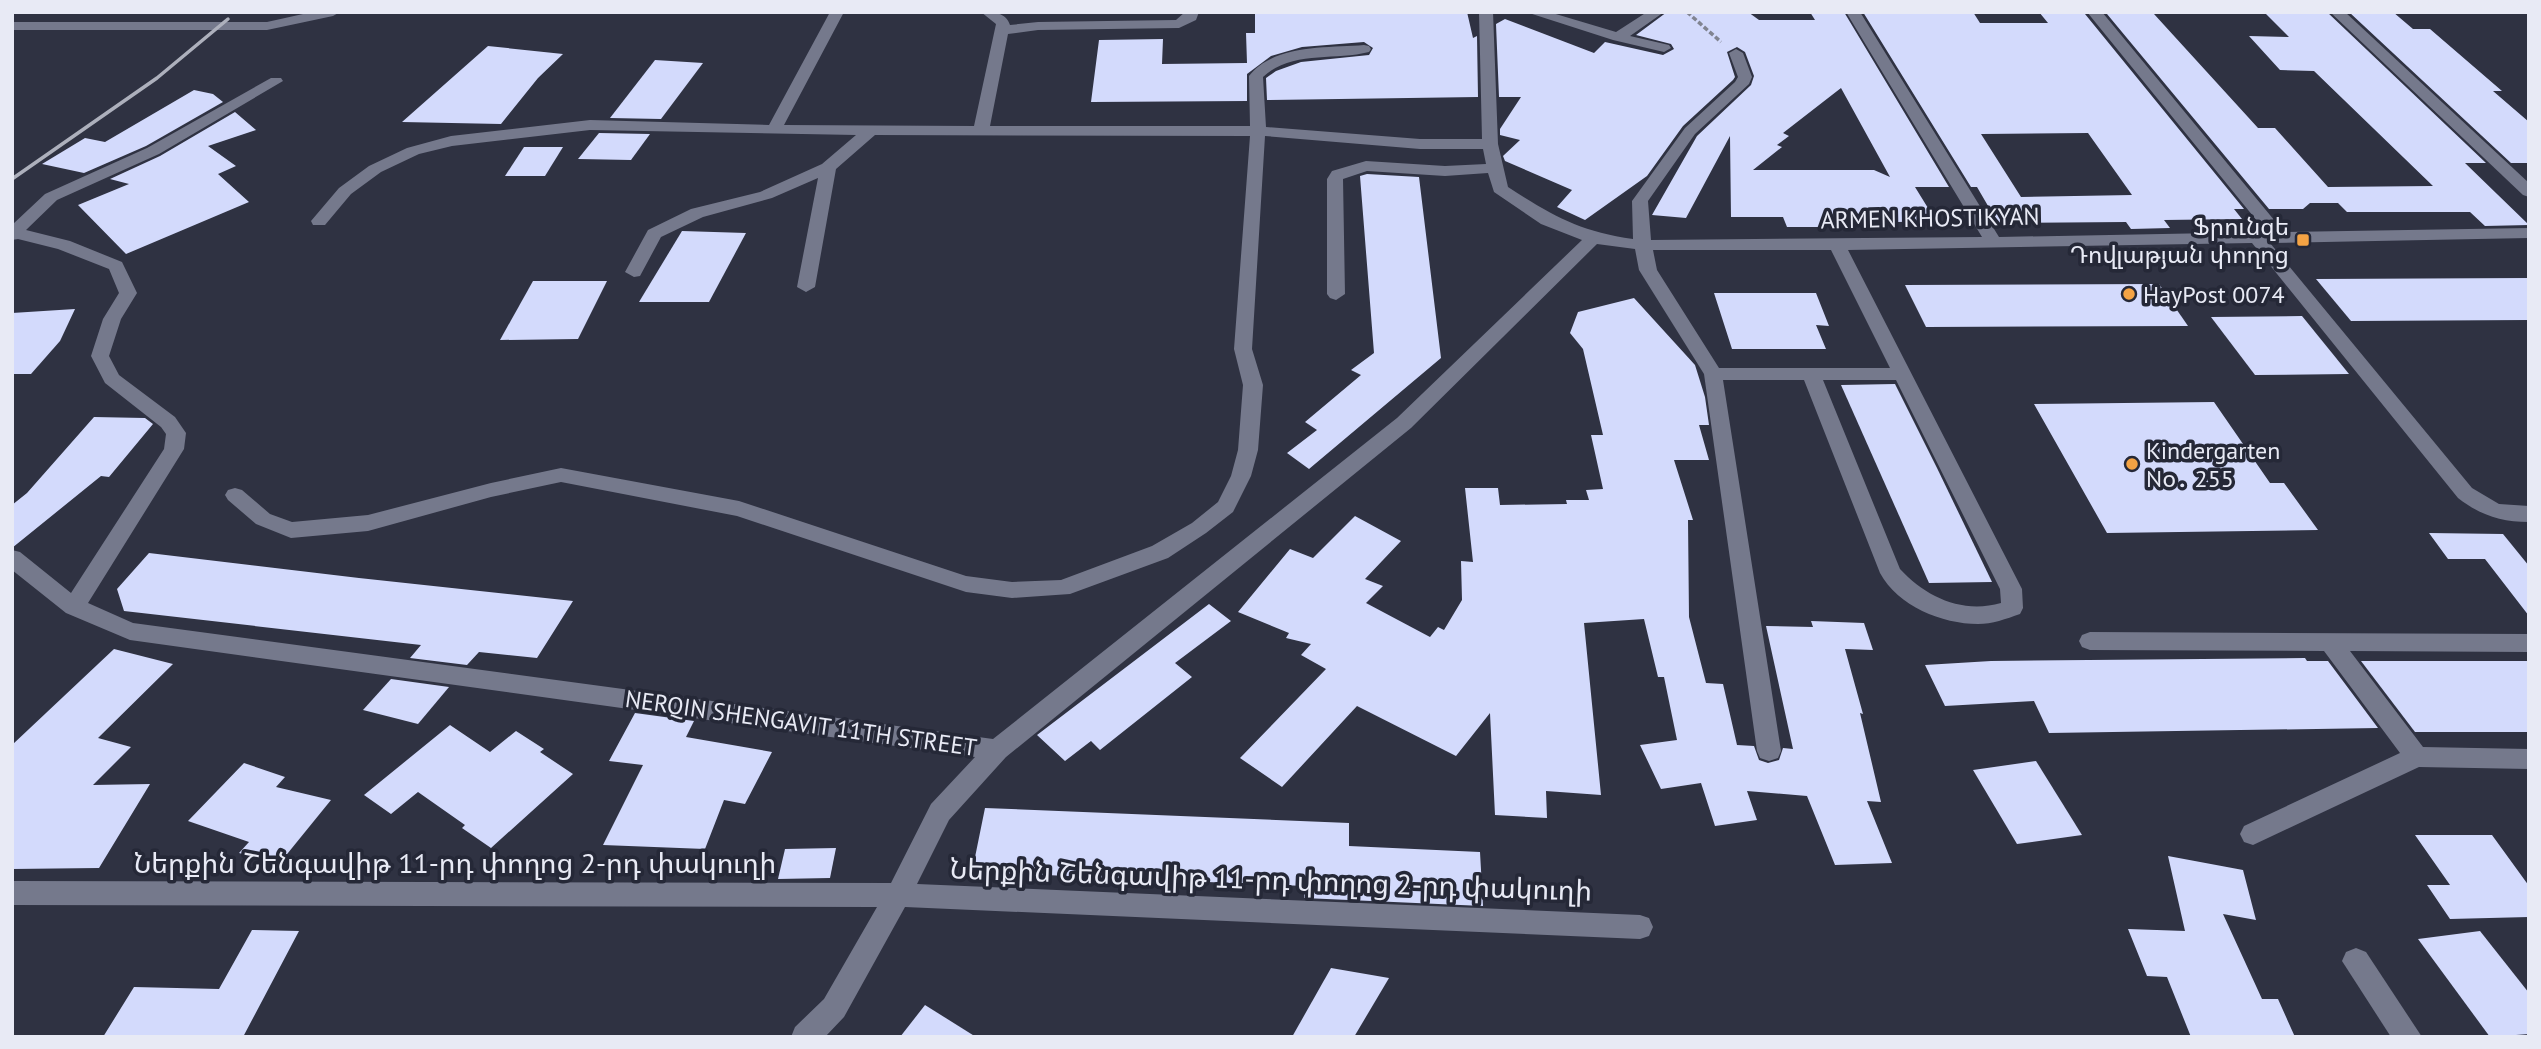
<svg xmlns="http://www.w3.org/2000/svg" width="2541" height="1049" viewBox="0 0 2541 1049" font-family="'PT Sans','Noto Sans Armenian',sans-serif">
<rect width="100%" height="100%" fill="#2f3242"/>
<g fill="#d3dafc" fill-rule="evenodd">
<polygon points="1255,12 1467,12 1473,38 1477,36 1478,97 1267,100 1266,78 1276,71 1301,62 1369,55 1373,48 1364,42 1302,47 1271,56 1247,74 1247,101 1091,102 1099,40 1163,39 1162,64 1247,63 1246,33 1255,33"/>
<path d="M1667 12H1748L1759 20H1815L1810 12H1844L1949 187H1915L1936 221 1859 223 1860 227H1787L1783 217H1731L1730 136 1686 218 1652 215 1697 136 1751 85 1754 76 1745 52 1737 47 1727 52 1735 77 1733 80 1683 126 1647 176 1585 220 1557 207 1572 190 1505 161 1503 156 1520 140 1500 135V129L1521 97H1499L1496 24 1505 19 1594 53 1605 42 1663 55 1674 49 1671 44 1636 35ZM1841 88 1890 177 1874 170H1753L1782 147 1777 145 1789 136 1783 133Z"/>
<path d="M1863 12H1973L1980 23H2048L2039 12 2085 14 2244 209H2234L2242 219 2164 220 2170 228 2131 229 2126 222 1998 223 1977 187H1971ZM2088 133 2132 195 2021 197 1981 134Z"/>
<polygon points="2264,12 2327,12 2486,163 2465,163 2529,225 2485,226 2470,212 2347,212 2338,203 2310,203 2303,209 2269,209 2107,14 2154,14 2258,128 2275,128 2328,187 2433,186 2314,71 2280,70 2249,36 2289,37"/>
<polygon points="2349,12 2393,12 2413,29 2430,29 2502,91 2493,91 2529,122 2529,163 2511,163"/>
<polygon points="488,46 563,54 538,78 501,124 402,122"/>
<polygon points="655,60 703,63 661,119 610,118"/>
<polygon points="194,90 213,94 223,102 146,146 84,173 42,164 85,138 105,142"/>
<polygon points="235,112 256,130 208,146 236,166 218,174 249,202 126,254 78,205 129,184 110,179 160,156"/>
<polygon points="599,133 650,134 631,160 578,159"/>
<polygon points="524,147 563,147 545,176 505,176"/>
<polygon points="1367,174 1419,177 1441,358 1309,469 1287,453 1317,430 1305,422 1361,375 1351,370 1374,353 1360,176"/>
<polygon points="682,231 746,233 709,302 639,302"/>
<polygon points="2529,278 2529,320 2351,321 2316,279"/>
<polygon points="533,281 607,281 578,339 500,340"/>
<polygon points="2159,284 2188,326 1926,327 1905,285"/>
<polygon points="1714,293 1816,293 1829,326 1816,325 1826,349 1732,349"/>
<polygon points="1634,298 1695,365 1705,397 1709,425 1699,425 1709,460 1674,460 1693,520 1688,520 1689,617 1706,683 1723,684 1737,745 1754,746 1759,760 1768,763 1779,760 1783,748 1793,749 1766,626 1813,627 1811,621 1864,623 1873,650 1845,649 1863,714 1860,713 1881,802 1867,801 1892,863 1835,865 1807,796 1747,791 1757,820 1715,826 1701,783 1661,789 1640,745 1677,740 1664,677 1658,677 1644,619 1584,623 1601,795 1546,791 1547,818 1495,815 1490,713 1456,756 1357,706 1282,787 1240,758 1326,669 1301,655 1311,644 1286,638 1289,633 1238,612 1290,549 1313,558 1355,516 1401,541 1365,579 1383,586 1366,603 1430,637 1438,627 1444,630 1462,600 1461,561 1473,562 1465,488 1498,488 1500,505 1567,504 1566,500 1589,500 1586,490 1603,489 1591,435 1603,435 1583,349 1570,333 1578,312"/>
<polygon points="75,309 60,341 31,374 12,374 12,313"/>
<polygon points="2302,316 2349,374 2255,375 2211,317"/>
<polygon points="1895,384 1937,468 1992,582 1929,583 1841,385"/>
<polygon points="2214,402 2270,483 2284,483 2318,530 2107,533 2034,404"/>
<polygon points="94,417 145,418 153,424 109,477 101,476 12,548 12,505 27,493"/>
<polygon points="2429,533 2503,534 2529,566 2529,616 2485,559 2448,559"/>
<polygon points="149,553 359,578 573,601 537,658 479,652 467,665 410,658 421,645 124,611 117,589"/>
<polygon points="1209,604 1231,621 1175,663 1192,677 1100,750 1091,741 1065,761 1037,735"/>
<polygon points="114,649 173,664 98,738 131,747 93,785 150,784 99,868 12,869 12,745"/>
<polygon points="2305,658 2307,661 2328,661 2378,728 2049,733 2034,701 1945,706 1925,665 1991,661"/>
<polygon points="2361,661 2529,661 2529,732 2415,732"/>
<polygon points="391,679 449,687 418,724 363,710"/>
<polygon points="635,713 694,721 686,737 772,752 745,804 724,800 705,849 603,845 643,765 609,761"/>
<polygon points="450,725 490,752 516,731 544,749 540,752 573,774 491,848 462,828 465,825 418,792 391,814 364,795"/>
<polygon points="2036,761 2082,835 2017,844 1973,770"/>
<polygon points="244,763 285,777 276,787 331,800 279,864 239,853 249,842 188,821"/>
<polygon points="985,808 1349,823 1349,846 1480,852 1483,906 1304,898 1304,886 972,872"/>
<polygon points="2415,835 2492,835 2529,886 2529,917 2450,919 2427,885 2450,885"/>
<polygon points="836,848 830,878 778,879 785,849"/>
<polygon points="2168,856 2243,870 2256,920 2223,914 2262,999 2278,999 2295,1037 2191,1037 2167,977 2147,976 2128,929 2185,931"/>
<polygon points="252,930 299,931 243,1037 103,1037 134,987 219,989"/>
<polygon points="2480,931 2529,993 2529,1034 2490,1037 2418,939"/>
<polygon points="1331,968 1389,978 1354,1037 1292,1037"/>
<polygon points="925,1005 976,1037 900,1037"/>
</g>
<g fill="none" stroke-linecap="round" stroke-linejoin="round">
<polyline stroke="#818491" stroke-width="3.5" stroke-dasharray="5 2.5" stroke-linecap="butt" points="1687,12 1721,42"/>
<g fill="#75798c" fill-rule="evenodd">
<polygon points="312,12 340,12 333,16 267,30 12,30 12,22 267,22"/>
<path d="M830 12H844L784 125 974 126 996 24 981 12C993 12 1006 12 1010 25L1038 22 1176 20 1185 12H1199L1196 20 1179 28 1038 30 1008 34 990 126H1250L1249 76C1274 44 1327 48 1364 45L1369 46 1371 49 1369 52C1334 61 1292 50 1263 77L1266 127 1420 139H1482L1479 12H1493L1498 144 1508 187C1553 216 1579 231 1633 239L1632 201 1685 128 1735 82 1738 77 1729 53 1736 49 1743 53 1752 77 1749 84 1695 134 1648 201 1651 240 1982 237 1846 12H1860L1999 237 2266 232 2087 12H2102L2284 232 2529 228V238L2270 243 2472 488 2499 504 2529 506V522C2501 522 2480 515 2458 498L2252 243 1848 250 2022 589 2023 608 2020 614C2006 619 1992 624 1978 624 1942 624 1898 606 1880 573L1804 380H1723L1781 751 1778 758 1769 761 1760 758 1757 751 1704 374 1639 270 1635 249 1597 244 1411 428 1006 757 949 820 917 884 1640 915 1649 918 1653 927 1649 936 1640 939 905 907 844 1017 825 1037H791L795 1027 824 999 877 907 12 905V881L891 883 931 804 975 757 130 640 66 613 12 570V550L20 552 71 593 164 449 166 434 161 427 105 383 91 356 103 319 119 293 109 269 58 249 18 239 12 240V225L45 194 147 148 271 78H281L283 81 159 154 57 200 26 230 70 241 122 262 137 293 121 319 109 356 119 375 175 417 186 433 184 449 88 603 133 623 993 739 1397 418 1582 240 1541 224 1494 192 1488 173 1445 176 1367 171 1343 179 1345 294 1336 300 1330 298 1327 294V179L1332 171 1366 161 1445 166 1486 164 1483 149H1420L1265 136 1252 349 1263 385 1258 450 1251 476 1233 512 1206 533 1168 558 1070 594 1012 598 966 592 737 516 561 482 491 497 368 531 291 538 256 524 228 500 225 495 228 490 235 488 242 490 270 514 292 522 368 515 491 483 561 468 739 501 966 576 1012 582 1061 580 1152 546 1192 523 1218 502 1231 476 1238 450 1243 385 1234 349 1250 136 875 135 836 169 815 287 806 292 797 287 818 178 772 198 703 217 661 237 640 276 634 277 625 272 648 230 691 209 760 192 822 164 856 135 590 130 452 146 419 154 381 172 351 194 325 225H313L311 221 339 188 369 166 407 148 451 136 590 120 769 125ZM1653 250H1831L1890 368H1719L1657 270ZM1823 380H1896L2000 589 2001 603C1962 614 1926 597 1900 569Z"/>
<polygon points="1526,12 1549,12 1616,32 1647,12 1664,12 1630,36 1669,45 1671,48 1664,52 1613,40"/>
<polygon points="2330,12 2345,12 2529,183 2529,197 2523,195"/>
<polygon points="2090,632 2529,634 2529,652 2350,651 2423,747 2529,749 2529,769 2419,767 2253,845 2244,842 2240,834 2244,826 2400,753 2324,651 2090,650 2082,647 2079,641 2082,635"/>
<polygon points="2356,948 2366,952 2422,1037 2391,1037 2342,961 2346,952"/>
</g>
<polyline stroke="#adb0bc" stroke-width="3.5" points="12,179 157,78 228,19"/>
</g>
<g fill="#f4a344" stroke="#252837" stroke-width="2.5">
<rect x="2296" y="233" width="14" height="14" rx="3.5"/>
<circle cx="2129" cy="294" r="7"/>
<circle cx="2132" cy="464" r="7"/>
</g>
<g text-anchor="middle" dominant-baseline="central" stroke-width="7" stroke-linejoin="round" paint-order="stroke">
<g font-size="24" fill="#e8eaf5" stroke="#252837">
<text transform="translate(1930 218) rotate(-1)">ARMEN KHOSTIKYAN</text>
<text transform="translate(801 723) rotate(8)">NERQIN SHENGAVIT 11TH STREET</text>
</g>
<g font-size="24" fill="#e8eaf5" stroke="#252837" text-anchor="start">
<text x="2289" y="226" text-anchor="end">Ֆրունզե<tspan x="2289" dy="28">Դովլաթյան փողոց</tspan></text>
<text x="2143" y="294">HayPost 0074</text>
<text x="2146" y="450">Kindergarten<tspan x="2146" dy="28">Nօ․ 255</tspan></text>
</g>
<g font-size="28" fill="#e8eaf5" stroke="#252837">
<text x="455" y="862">Ներքին Շենգավիթ 11-րդ փողոց 2-րդ փակուղի</text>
<text transform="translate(1271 879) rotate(2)">Ներքին Շենգավիթ 11-րդ փողոց 2-րդ փակուղի</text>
</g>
</g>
<rect width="2541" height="1049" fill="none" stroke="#e8eaf5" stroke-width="28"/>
</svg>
